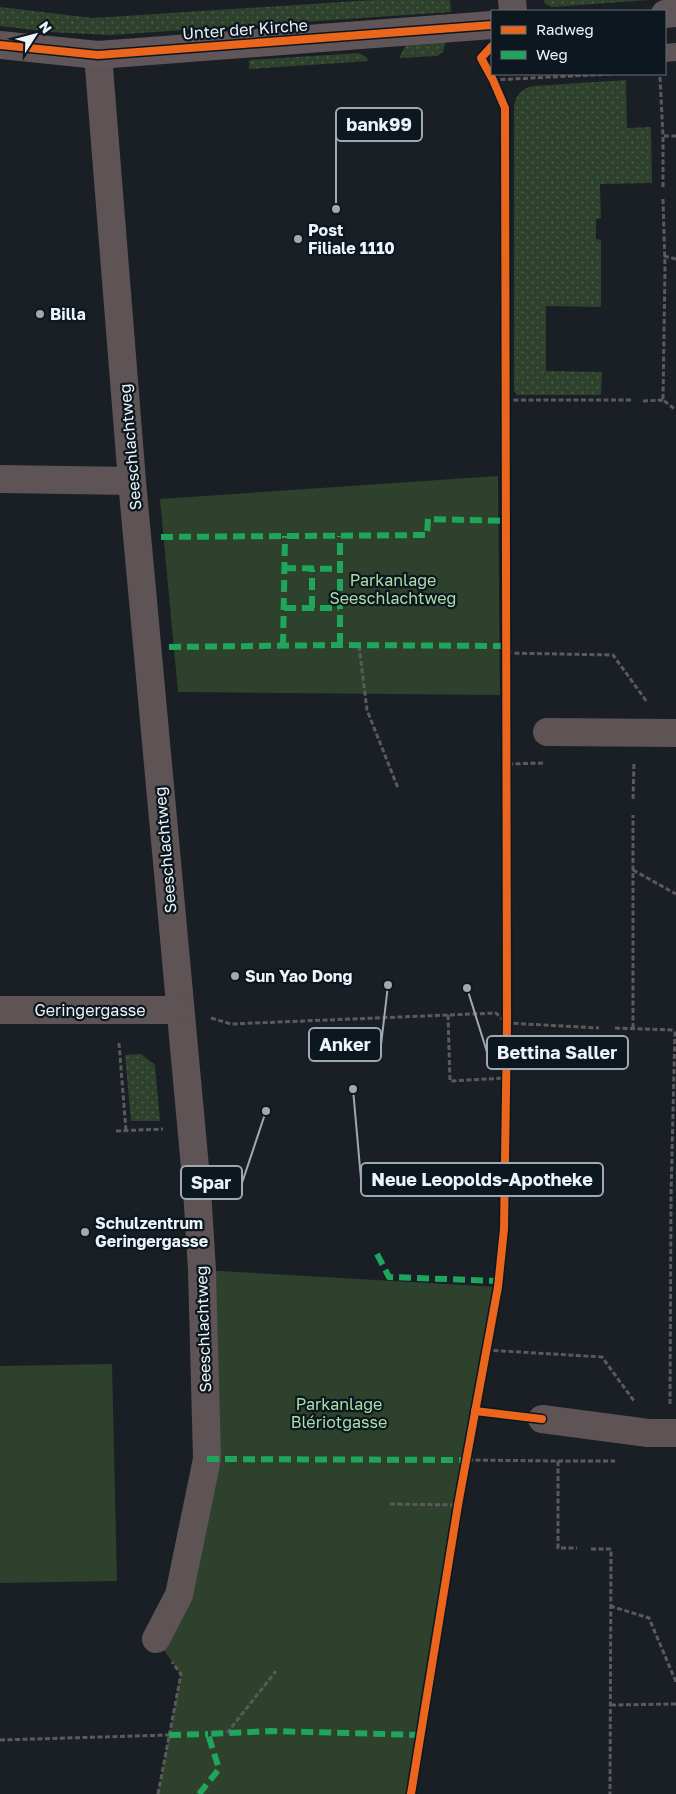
<svg xmlns="http://www.w3.org/2000/svg" width="676" height="1794" viewBox="0 0 676 1794" font-family="'Golos Text',sans-serif">
<defs>
<pattern id="grass-dots" width="8" height="8" patternUnits="userSpaceOnUse" patternTransform="scale(1.25)"><rect width="8" height="8" fill="#2d412c"/><path d="M2 2h.1M6 6h.1" fill="none" stroke="#4c5d4b" stroke-width="1.8" stroke-linecap="round"/></pattern>
</defs>
<rect width="100%" height="100%" fill="#191f24"/>
<g fill="url(#grass-dots)">
<polygon points="373,0 450,0 451,12 110,35 49,32 0,26 0,7 93,18"/>
<polygon points="544,0 649,0 552,7 545,4"/>
<polygon points="446,40 443,52 437,56 399,58 406,45"/>
<polygon points="359,53 365,56 369,61 249,69 249,60"/>
<path d="M626 80 627 128 651 127 652 183 600 184 601 218 596 219V239L601 240V307L546 306V371L602 372 601 395H517L514 391V105C518 93 521 89 533 86Z"/>
<polygon points="141,1054 155,1065 160,1121 131,1121 125,1055"/>
</g>
<g fill="#2d412c">
<polygon points="498,476 500,695 178,692 160,499"/>
<polygon points="202,1270 498,1287 458,1505 411,1794 158,1794 181,1674 156,1639 207,1459"/>
<polygon points="112,1364 117,1581 0,1583 0,1366"/>
</g>
<g fill="none" stroke-linecap="round" stroke-linejoin="round">
<g stroke="#5c595c" stroke-width="3" stroke-dasharray="5 2.5" stroke-linecap="butt">
<polyline points="660,77 663,136 676,136"/>
<polyline points="493,80 612,74"/>
<polyline points="663,187 663,136"/>
<polyline points="663,199 665,267 663,400 676,410"/>
<polyline points="664,256 676,259"/>
<polyline points="506,400 632,400"/>
<polyline points="643,401 663,400"/>
<polyline points="359,646 367,710 398,788"/>
<polyline points="507,653 613,655 647,702"/>
<polyline points="508,764 543,763"/>
<polyline points="633,799 634,762"/>
<polyline points="633,870 676,894"/>
<polyline points="448,1015 450,1081 506,1078"/>
<polyline points="211,1018 231,1024 496,1013 507,1023 599,1028"/>
<polyline points="615,1028 675,1030"/>
<polyline points="633,1028 633,815"/>
<polyline points="119,1043 126,1131"/>
<polyline points="116,1131 163,1129"/>
<polyline points="486,1350 602,1357 634,1401"/>
<polyline points="670,1404 671,1196 675,1030"/>
<polyline points="468,1460 558,1461 558,1548 577,1548"/>
<polyline points="558,1461 615,1461"/>
<polyline points="390,1504 458,1505"/>
<polyline points="591,1549 611,1549 610,1794"/>
<polyline points="610,1606 649,1618 676,1682"/>
<polyline points="611,1705 676,1704"/>
<polyline points="227,1733 276,1671"/>
<polyline points="0,1740 169,1735"/>
<polyline points="158,1794 181,1674 172,1662"/>
</g>
<polyline stroke="#5e5355" stroke-width="18" points="665,53 676,52"/>
<g stroke="#5e5355" stroke-width="28">
<polyline points="512,0 513,11"/>
<polyline points="98,55 132,481 197,1189 202,1270 207,1459 179,1595 156,1639"/>
<polyline points="0,479 132,481"/>
<polyline points="547,732 676,733"/>
<polyline points="0,1010 179,1010"/>
<polyline points="542,1419 648,1433 676,1433"/>
</g>
<g stroke="#605559" stroke-width="28">
<polyline points="665,14 676,13"/>
<polyline points="0,45 98,55 492,25"/>
</g>
<g stroke="#20a55d" stroke-width="6" stroke-dasharray="12 6" stroke-linecap="butt">
<polyline points="161,537 427,535 428,519 507,521"/>
<polyline points="284,568 339,569"/>
<polyline points="284,608 339,608"/>
<polyline points="312,608 312,569"/>
<polyline points="340,645 340,536"/>
<polyline points="283,646 285,536"/>
<polyline points="169,647 340,645 507,646"/>
<polyline points="377,1254 389,1277 499,1281"/>
<polyline points="207,1459 468,1460"/>
<polyline points="169,1735 208,1734"/>
<polyline points="199,1794 219,1769 208,1734 271,1731 421,1735"/>
</g>
<defs>
<g id="cycleway">
<polyline points="0,45 98,55 492,25"/>
<polyline points="475,1411 542,1419"/>
<polyline points="411,1794 458,1505 498,1287 504,1229 507,1023 505,108 493,80 481,58 492,46"/>
</g>
</defs>
<use href="#cycleway" stroke="#0c171f" stroke-width="11"/>
<use href="#cycleway" stroke="#eb651d" stroke-width="8"/>
</g>
<g fill="#a2a9ae" stroke="#0c171f" stroke-width="2">
<circle cx="298" cy="239" r="5"/>
<circle cx="40" cy="314" r="5"/>
<circle cx="235" cy="976" r="5"/>
<circle cx="85" cy="1232" r="5"/>
</g>
<g text-anchor="middle" dominant-baseline="central" stroke-width="4.5" stroke-linejoin="round" paint-order="stroke">
<g font-size="16" fill="#ecf3f9" stroke="#0c171f">
<text transform="translate(245 29) rotate(-4)">Unter der Kirche</text>
<text transform="translate(130 447) rotate(-95)">Seeschlachtweg</text>
<text transform="translate(165 850) rotate(-95)">Seeschlachtweg</text>
<text x="90" y="1010">Geringergasse</text>
<text transform="translate(203 1329) rotate(-92)">Seeschlachtweg</text>
</g>
<g font-size="16" font-weight="bold" fill="#ecf3f9" stroke="#0c171f" text-anchor="start">
<text x="308" y="230">Post<tspan x="308" dy="18">Filiale 1110</tspan></text>
<text x="50" y="314">Billa</text>
<text x="245" y="976">Sun Yao Dong</text>
<text x="95" y="1223">Schulzentrum<tspan x="95" dy="18">Geringergasse</tspan></text>
</g>
<g font-size="16" fill="#acdfa6" stroke="#0c171f">
<text x="393" y="580">Parkanlage<tspan x="393" dy="18">Seeschlachtweg</tspan></text>
<text x="339" y="1404">Parkanlage<tspan x="339" dy="18">Blériotgasse</tspan></text>
</g>
</g>
<path fill="none" stroke="#a2a9ae" stroke-width="2" d="M336 209L336 125M388 985L381 1045M467 988L487 1052M353 1089L361 1179M266 1111L242 1183"/>
<g fill="#a2a9ae" stroke="#0c171f" stroke-width="2">
<circle cx="336" cy="209" r="5"/>
<circle cx="388" cy="985" r="5"/>
<circle cx="467" cy="988" r="5"/>
<circle cx="353" cy="1089" r="5"/>
<circle cx="266" cy="1111" r="5"/>
</g>
<g fill="#0c171f" stroke="#a2a9ae" stroke-width="2">
<rect x="336" y="108" width="86" height="33" rx="5"/>
<rect x="309" y="1028" width="72" height="33" rx="5"/>
<rect x="487" y="1036" width="141" height="33" rx="5"/>
<rect x="361" y="1163" width="242" height="33" rx="5"/>
<rect x="181" y="1166" width="61" height="33" rx="5"/>
</g>
<g font-size="18" text-anchor="middle" font-weight="bold" fill="#ecf3f9">
<text x="379" y="131">bank99</text>
<text x="345" y="1051">Anker</text>
<text x="557" y="1059">Bettina Saller</text>
<text x="482" y="1186">Neue Leopolds-Apotheke</text>
<text x="211" y="1189">Spar</text>
</g>
<rect x="491" y="10" width="175" height="65" fill="#0c171f" stroke="#666f76"/>
<rect x="501" y="26" width="25" height="8" fill="#eb651d" stroke="#666f76"/>
<text x="536" y="35" font-size="15" fill="#ecf3f9">Radweg</text>
<rect x="501" y="51" width="25" height="8" fill="#20a55d" stroke="#666f76"/>
<text x="536" y="60" font-size="15" fill="#ecf3f9">Weg</text>
<g transform="translate(35 35) rotate(54)" stroke="#0c171f" stroke-width="4" paint-order="stroke">
<path d="M0-4L9 19L0 12L-9 19Z" fill="#ecf3f9"/>
<text y="-8" font-size="14" font-weight="bold" text-anchor="middle" fill="#ecf3f9">N</text>
</g>
</svg>
